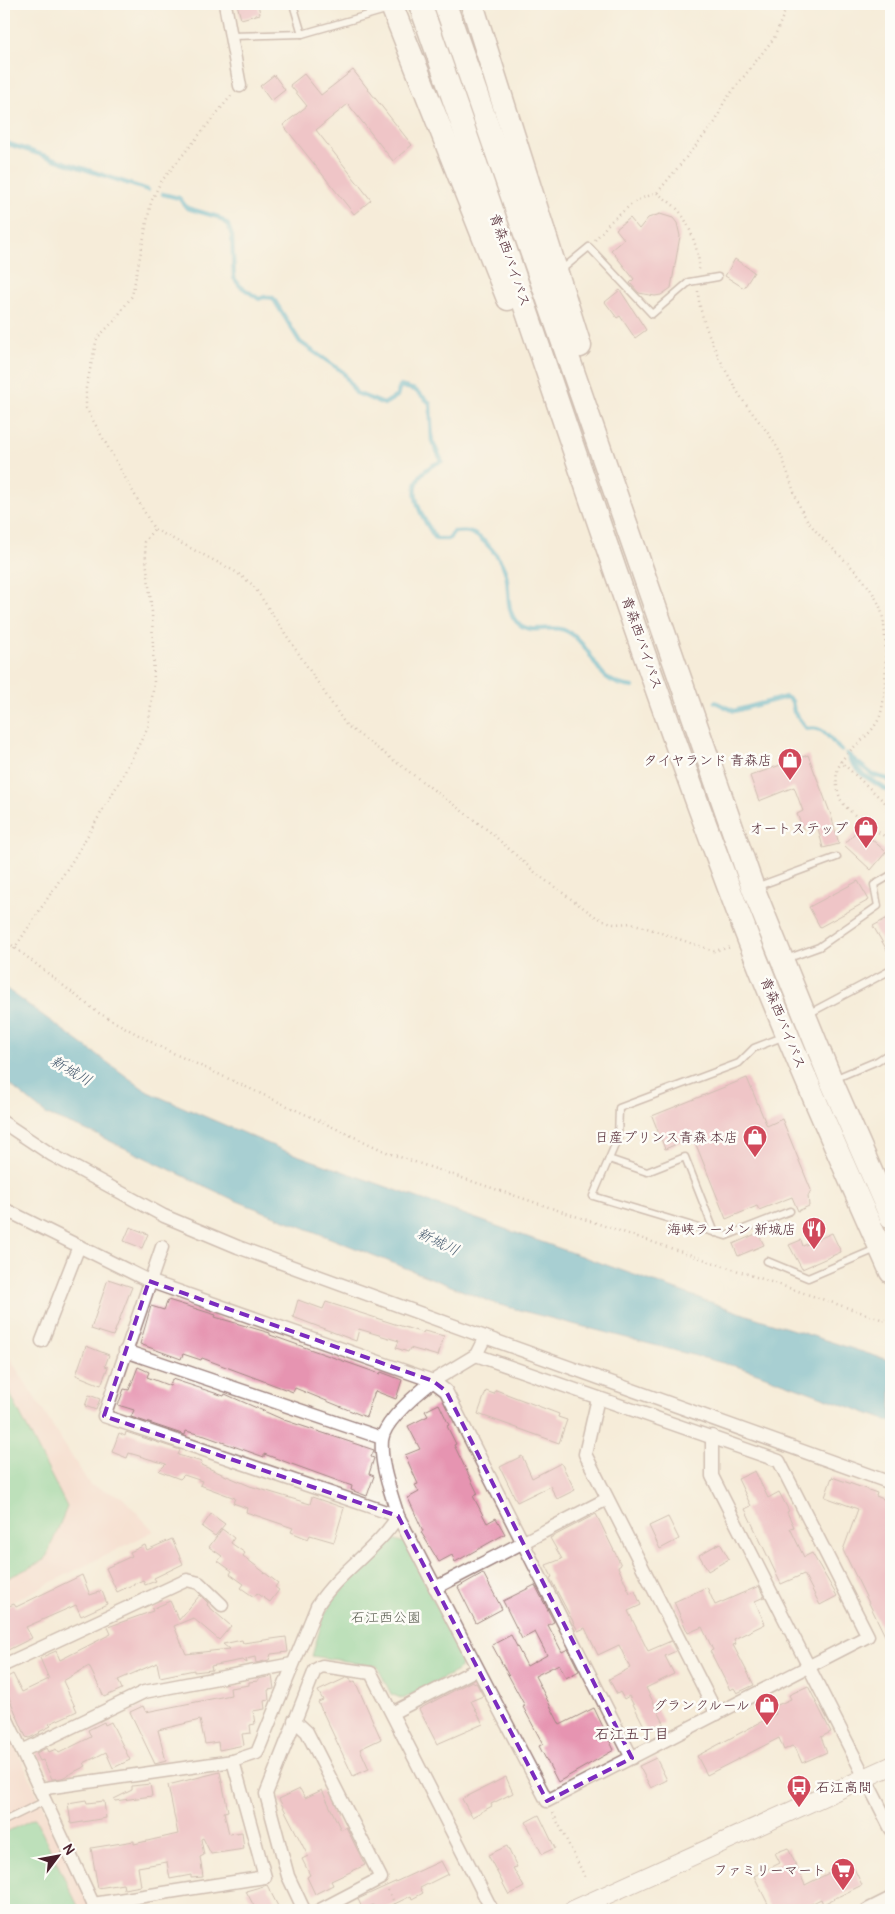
<svg xmlns="http://www.w3.org/2000/svg" width="895" height="1914" viewBox="0 0 895 1914" font-family="Pangolin,'Klee One',sans-serif">
<rect width="100%" height="100%" fill="#fdfcf7"/>
<filter id="ink" filterUnits="userSpaceOnUse"><feTurbulence type="fractalNoise" baseFrequency=".02" numOctaves="2"/><feDisplacementMap in="SourceGraphic" scale="10" xChannelSelector="R" yChannelSelector="G"/><feConvolveMatrix kernelMatrix="1 2 1 2 8 2 1 2 1" color-interpolation-filters="sRGB"/></filter>
<filter id="wash" filterUnits="userSpaceOnUse"><feTurbulence type="fractalNoise" baseFrequency=".0096" numOctaves="4" result="noise"/><feDisplacementMap in="SourceGraphic" scale="20" xChannelSelector="R" yChannelSelector="G"/><feGaussianBlur stdDeviation="1.12" result="paint"/><feColorMatrix in="noise" values="0 0 0 0 0 0 0 0 0 0 0 0 0 0 0 0 0 1.4 0 .05"/><feComposite in="paint" operator="in"/></filter>
<g filter="url(#wash)">
<rect width="100%" height="100%" fill="#f6ecd9"/>
<g fill="#f7d1c9">
<polygon points="4,1349 90,1485 122,1497 154,1531 4,1606"/>
<polygon points="4,1723 92,1910 4,1910"/>
</g>
<g fill="#78d095" stroke="#617860">
<polygon points="4,1382 67,1507 45,1560 4,1580"/>
<polygon points="392,1539 405,1543 463,1658 459,1670 403,1699 391,1694 377,1666 312,1656 323,1618 334,1598"/>
<polygon points="35,1818 80,1910 4,1910 4,1833"/>
</g>
<polygon fill="#49acc9" stroke="#4a667a" points="4,987 148,1092 283,1150 747,1315 891,1361 891,1422 746,1369 496,1304 232,1199 93,1133 47,1115 4,1080"/>
<g fill="none" stroke-linecap="round" stroke-linejoin="round">
<g stroke="#49acc9" stroke-width="4.5">
<polyline points="4,139 9,144 148,190"/>
<path d="M163 194 179 198 187 208 218 217 228 225 232 236 234 278 240 286 259 299 264 297 273 298 300 342 343 372 356 393 384 404 397 396 400 386 415 390 430 403 432 441 442 461C398 478 418 511 436 539H449L453 532C458 532 464 531 469 532 484 537 502 559 506 574 510 590 505 613 519 624 535 637 555 620 573 635 599 656 593 683 633 687"/>
<path d="M715 702 734 711 786 697 792 701 794 712 807 729C825 725 828 739 841 750"/>
<polyline points="847,754 873,775 887,779 891,782"/>
<polyline points="850,756 850,760 862,774 891,793"/>
</g>
</g>
<g id="blocks">
<g fill="#e694b1">
<polygon points="237,4 258,4 260,14 241,19"/>
<polygon points="353,70 412,145 393,161 348,104 316,130 371,200 354,214 283,125 307,106 290,85 304,74 321,95"/>
<polygon points="274,75 285,90 271,101 260,86"/>
<polygon points="660,214 673,218 677,223 680,236 671,288 661,295 655,296 639,293 630,283 634,279 611,250 624,239 616,229 630,218 639,229 648,218"/>
<polygon points="735,259 754,272 744,288 725,276"/>
<polygon points="620,290 646,330 635,338 620,316 617,318 605,302"/>
<polygon points="808,755 831,815 839,844 823,848 817,824 803,829 797,814 803,811 794,787 759,801 750,776"/>
<polygon points="859,828 886,852 871,870 844,845"/>
<polygon points="858,881 869,900 820,927 809,907"/>
<polygon points="891,916 891,957 873,926"/>
<polygon points="747,1078 767,1126 782,1119 811,1190 808,1196 809,1206 798,1211 792,1197 759,1210 757,1206 726,1219 693,1137 665,1149 652,1116"/>
<polygon points="130,1227 148,1234 142,1248 124,1241"/>
<polygon points="758,1233 764,1245 738,1256 733,1244"/>
<polygon points="832,1233 841,1252 802,1269 789,1245 801,1240 803,1246"/>
<polygon points="108,1279 132,1287 113,1336 91,1329"/>
<polygon points="168,1300 216,1315 215,1317 270,1333 270,1335 380,1374 381,1372 402,1380 396,1399 375,1391 366,1417 295,1388 293,1392 202,1358 201,1360 183,1354 181,1359 140,1344 151,1306 164,1310"/>
<polygon points="298,1300 323,1309 326,1302 423,1333 424,1331 444,1336 438,1356 410,1348 408,1352 396,1348 399,1341 359,1329 356,1341 293,1317"/>
<polygon points="86,1346 109,1355 105,1366 108,1367 101,1385 76,1375"/>
<polygon points="138,1367 149,1372 147,1377 170,1386 172,1379 224,1396 225,1394 284,1420 374,1450 371,1457 374,1458 369,1474 374,1476 367,1496 351,1490 352,1486 264,1454 264,1457 205,1436 186,1431 185,1435 131,1417 134,1410 118,1405 124,1389 129,1390"/>
<polygon points="496,1390 559,1414 558,1417 567,1420 559,1443 478,1414 486,1391 494,1394"/>
<polygon points="89,1395 100,1399 96,1410 85,1406"/>
<polygon points="439,1404 449,1425 447,1426 456,1444 454,1445 478,1494 473,1496 487,1523 496,1518 505,1534 455,1562 452,1555 439,1562 421,1532 423,1531 408,1498 419,1492 415,1485 418,1484 405,1455 420,1449 408,1426 428,1416 425,1411"/>
<polygon points="126,1432 180,1450 178,1455 202,1462 201,1465 250,1486 310,1504 312,1497 344,1508 334,1542 310,1535 308,1539 291,1532 293,1528 246,1512 247,1508 233,1503 235,1498 200,1485 202,1481 184,1475 180,1479 159,1471 166,1464 129,1453 127,1458 112,1452 119,1433 125,1436"/>
<polygon points="522,1456 532,1478 561,1463 575,1490 557,1499 550,1486 517,1502 500,1467"/>
<polygon points="755,1471 768,1498 779,1492 789,1511 787,1512 794,1527 790,1528 804,1557 812,1553 837,1596 820,1605 804,1574 781,1584 745,1509 751,1506 738,1479"/>
<polygon points="832,1477 877,1493 876,1496 891,1502 891,1648 843,1550 858,1509 825,1497"/>
<polygon points="211,1514 225,1524 215,1536 202,1527"/>
<polygon points="596,1514 621,1565 618,1567 630,1593 635,1591 641,1605 628,1611 648,1651 671,1641 676,1651 665,1656 674,1674 646,1688 664,1723 647,1732 629,1696 624,1699 620,1692 617,1694 609,1679 630,1668 619,1645 598,1655 585,1628 578,1631 550,1578 552,1577 546,1565 562,1559 550,1538"/>
<polygon points="668,1517 679,1539 660,1549 649,1526"/>
<polygon points="222,1529 234,1538 231,1543 245,1553 243,1556 278,1583 275,1587 279,1590 270,1602 257,1593 254,1597 241,1588 244,1584 230,1574 232,1571 218,1561 222,1556 209,1547"/>
<polygon points="172,1539 183,1564 154,1578 156,1581 145,1585 143,1580 117,1592 106,1568 132,1556 130,1552 145,1545 147,1550"/>
<polygon points="720,1543 729,1559 708,1571 699,1555"/>
<polygon points="483,1573 502,1609 476,1623 458,1587"/>
<polygon points="82,1575 90,1595 102,1591 107,1604 81,1616 76,1605 26,1627 32,1638 4,1652 4,1608 14,1604 16,1607"/>
<polygon points="535,1585 554,1622 548,1625 562,1652 568,1649 579,1671 566,1678 559,1664 535,1676 560,1725 594,1708 614,1750 558,1782 539,1746 543,1744 523,1707 525,1706 492,1645 511,1635 527,1666 547,1655 535,1632 522,1639 503,1601"/>
<polygon points="759,1586 764,1597 755,1601 765,1624 734,1639 736,1644 733,1645 754,1685 737,1693 734,1688 730,1690 710,1651 713,1650 702,1627 688,1633 674,1602 707,1587 715,1605"/>
<polygon points="200,1595 208,1603 207,1605 231,1626 219,1640 193,1618 174,1626 186,1654 229,1649 223,1644 242,1640 243,1643 286,1637 288,1652 271,1654 269,1660 256,1663 255,1657 246,1659 247,1663 242,1660 211,1666 212,1670 194,1672 194,1670 160,1677 157,1663 118,1680 122,1689 104,1697 89,1666 63,1681 77,1711 49,1724 51,1726 39,1732 40,1733 29,1738 26,1737 4,1686 4,1679 13,1674 22,1692 49,1679 40,1658 56,1651 60,1660 111,1634 108,1627 153,1611 152,1609 170,1601 179,1620"/>
<polygon points="272,1676 274,1689 268,1690 269,1700 264,1701 265,1709 253,1711 255,1724 250,1725 251,1733 242,1734 244,1745 219,1750 218,1742 205,1744 200,1720 158,1730 166,1761 155,1764 130,1712 143,1706 146,1712 231,1695 230,1688 249,1685 249,1682 258,1681 258,1679"/>
<polygon points="346,1678 350,1678 352,1683 355,1681 381,1739 360,1749 369,1769 353,1776 318,1702 323,1700 318,1691"/>
<polygon points="472,1681 477,1684 483,1696 471,1701 483,1724 437,1744 419,1709"/>
<polygon points="808,1686 831,1732 821,1737 827,1752 802,1763 796,1749 792,1746 784,1750 779,1738 707,1775 697,1756 776,1714 773,1707 791,1699 789,1695"/>
<polygon points="104,1722 105,1725 111,1722 130,1760 113,1768 106,1752 84,1763 86,1766 62,1778 52,1779 43,1760 40,1761 36,1753 47,1748 49,1752 56,1749 59,1753 91,1737 88,1730"/>
<polygon points="656,1758 667,1780 651,1788 639,1766"/>
<polygon points="220,1772 228,1811 224,1812 229,1834 242,1832 244,1849 211,1854 203,1838 201,1839 204,1855 200,1857 203,1877 191,1878 191,1875 170,1879 167,1862 138,1867 141,1886 124,1889 123,1884 98,1888 91,1848 134,1841 134,1844 178,1834 168,1785"/>
<polygon points="506,1777 513,1793 491,1804 492,1806 472,1817 462,1799"/>
<polygon points="150,1784 152,1796 115,1801 114,1799 132,1790 132,1786"/>
<polygon points="300,1789 305,1798 322,1790 341,1830 346,1827 365,1865 331,1881 333,1885 315,1894 307,1877 310,1875 302,1859 308,1856 279,1799"/>
<polygon points="86,1800 87,1803 104,1801 106,1818 71,1824 68,1803"/>
<polygon points="539,1815 555,1848 542,1854 526,1822"/>
<polygon points="507,1846 517,1867 513,1868 524,1887 509,1895 488,1855"/>
<polygon points="788,1848 805,1885 851,1862 862,1885 823,1904 821,1899 799,1910 771,1910 754,1876 780,1863 775,1853"/>
<polygon points="441,1861 448,1874 420,1888 423,1893 412,1899 411,1896 382,1910 376,1910 373,1905 363,1910 358,1899"/>
<polygon points="267,1885 280,1910 256,1910 246,1891"/>
</g>
</g>
</g>
<g filter="url(#ink)">
<use href="#blocks" fill-opacity="0" stroke="#a08682" stroke-width="1"/>
<g fill="none" stroke-linecap="round" stroke-linejoin="round">
<defs>
<g id="lane">
<polyline points="293,4 302,34"/>
<polyline points="232,36 302,34 389,9"/>
<polyline points="560,271 589,247 652,314 689,282 718,277"/>
<polyline points="756,887 837,857"/>
<polyline points="786,959 819,947 878,906 874,885 891,875"/>
<polyline points="808,1014 891,970"/>
<polyline points="785,1036 754,1048 739,1063 619,1108 618,1138 593,1196 726,1236 790,1211"/>
<polyline points="834,1079 877,1061 891,1052"/>
<polyline points="609,1159 647,1172 685,1157 715,1233"/>
<polyline points="767,1261 808,1278 876,1249"/>
<polyline points="4,1740 14,1735"/>
<polyline points="4,1821 45,1801"/>
</g>
<g id="street">
<polyline points="225,4 240,86"/>
<polyline points="4,1123 52,1155 164,1216 238,1247 485,1337 476,1355 433,1381 446,1391 632,1758"/>
<polyline points="4,1209 149,1281 433,1381"/>
<polyline points="162,1247 104,1416 398,1516 547,1801 868,1636 779,1461 476,1355"/>
<polyline points="485,1337 891,1483"/>
<polyline points="42,1341 79,1246"/>
<polyline points="125,1351 382,1438"/>
<polyline points="598,1398 585,1454 717,1714"/>
<polyline points="712,1436 712,1476 891,1829"/>
<polyline points="435,1588 607,1499"/>
<polyline points="4,1665 187,1580 199,1583 222,1605"/>
<polyline points="4,1713 96,1910"/>
<polyline points="392,1713 477,1669"/>
<polyline points="294,1720 307,1732 381,1878 320,1910"/>
<polyline points="22,1751 144,1692 292,1664"/>
<path d="M39 1789 233 1761 257 1753 317 1606C339 1571 376 1551 398 1516 391 1492 380 1466 382 1440 384 1421 418 1393 433 1381"/>
<polyline points="93,1904 265,1877 233,1761"/>
<polyline points="304,1910 288,1876 266,1794 315,1670 322,1666 371,1673 492,1910"/>
<polyline points="867,1910 891,1898"/>
</g>
<polyline id="secondary" points="573,1910 891,1766"/>
<g id="highway">
<polyline points="391,4 508,299"/>
<path d="M420 4C526 300 621 602 732 896 780 1024 836 1148 891 1272"/>
<polyline points="445,4 753,888 831,1080 891,1217"/>
<polyline points="472,4 580,346"/>
</g>
</defs>
<use href="#lane" stroke="#a08682" stroke-width="9"/>
<use href="#street" stroke="#a08682" stroke-width="15"/>
<use href="#secondary" stroke="#a08682" stroke-width="20"/>
<use href="#highway" stroke="#a08682" stroke-width="25"/>
<g stroke="#a08682" stroke-width="2.5" stroke-dasharray="1 4" stroke-linecap="butt">
<polyline points="231,96 160,183 151,202 132,296 114,321 97,338 86,388 86,408 154,529 236,572 253,585 346,725 489,831 538,875 596,917 614,924 632,923 714,951 732,947"/>
<path d="M657 193C664 198 673 204 679 211 689 222 701 256 699 271"/>
<polyline points="595,240 610,222 637,200 657,193 716,121 724,102 774,38 788,4"/>
<path d="M698 291C699 321 721 363 736 389 748 411 768 429 779 451 790 473 794 501 808 521 830 552 865 571 880 607 888 626 887 696 880 716 867 749 824 751 840 798 845 812 878 831 891 841"/>
<polyline points="840,761 891,808"/>
<polyline points="4,939 97,1012 162,1048 391,1154 887,1321 891,1320"/>
<polyline points="14,949 73,860 120,781 148,727 154,683 152,612 144,542 154,529"/>
<polyline points="553,1813 585,1877"/>
<polyline points="388,1890 398,1910"/>
</g>
<use href="#lane" stroke="#fff" stroke-width="6"/>
<use href="#street" stroke="#fff" stroke-width="12"/>
<use href="#secondary" stroke="#fff" stroke-width="18"/>
<use href="#highway" stroke="#fff" stroke-width="22"/>
</g>
</g>
<path d="M0 0H895V1914H0ZM149 1281 433 1381 446 1391 632 1758 547 1801 398 1516 104 1416Z" fill="#f6ecd9" fill-opacity=".55" fill-rule="evenodd"/>
<path fill="none" stroke="#7b2cbf" stroke-width="4" stroke-dasharray="10 6" stroke-linejoin="round" d="M149 1281 433 1381 446 1391 632 1758 547 1801 398 1516 104 1416Z"/>
<defs>
<symbol id="shop-pin" viewBox="-11 -11 22 30"><path d="M0 17L-7.5 6A9.5 9.5 0 1 1 7.5 6Z" fill="#d1495b" stroke="#fdfcf7"/><path d="M-5-2.5h2.3a2.7 3.5 0 0 1 5.4 0H5L5.5 6h-11ZM-1.5-2.5h3a1.5 2.3 0 0 0-3 0Z" fill="#fff"/></symbol>
<symbol id="restaurant-pin" viewBox="-11 -11 22 30"><path d="M0 17L-7.5 6A9.5 9.5 0 1 1 7.5 6Z" fill="#d1495b" stroke="#fdfcf7"/><path d="M-5-6h1v4h1v-4h1v4h1v-4h1v5L-1.5 .5V6h-2V.5L-5-1ZM5-6V6H3V1.5H1.5Q1.5-4 5-6Z" fill="#fff"/></symbol>
<symbol id="bus-pin" viewBox="-11 -11 22 30"><path d="M0 17L-7.5 6A9.5 9.5 0 1 1 7.5 6Z" fill="#d1495b" stroke="#fdfcf7"/><path d="M-5-6H5V4H4V6H2V4H-2V6H-4V4H-5ZM-3.5-4V0h7V-4ZM-3.5 1.2v1.5H-2V1.2ZM2 1.2v1.5H3.5V1.2Z" fill="#fff"/></symbol>
<symbol id="supermarket-pin" viewBox="-11 -11 22 30"><path d="M0 17L-7.5 6A9.5 9.5 0 1 1 7.5 6Z" fill="#d1495b" stroke="#fdfcf7"/><path d="M-6-5.5h2.5l.6 2H6L4.5 2H-2.5L-4.4-4H-6ZM-1.5 3.2a1.3 1.3 0 1 0 .1 0ZM3 3.2a1.3 1.3 0 1 0 .1 0Z" fill="#fff"/></symbol>
</defs>
<g fill-rule="evenodd">
<use href="#shop-pin" x="776" y="746" width="28" height="38"/>
<use href="#shop-pin" x="852" y="814" width="28" height="38"/>
<use href="#shop-pin" x="741" y="1123" width="28" height="38"/>
<use href="#restaurant-pin" x="800" y="1215" width="28" height="38"/>
<use href="#shop-pin" x="753" y="1691" width="28" height="38"/>
<use href="#bus-pin" x="785" y="1773" width="28" height="38"/>
<use href="#supermarket-pin" x="829" y="1856" width="28" height="38"/>
</g>
<g text-anchor="middle" dominant-baseline="central" stroke-width="5" stroke-linejoin="round" paint-order="stroke">
<g font-size="14" fill="#4a1f2b" stroke="#fdfcf7">
<text transform="translate(510 260) rotate(71)">青森西バイパス</text>
<text transform="translate(642 643) rotate(71)">青森西バイパス</text>
<text transform="translate(783 1023) rotate(68)">青森西バイパス</text>
</g>
<g font-size="14" fill="#4a1f2b" stroke="#fdfcf7" text-anchor="end">
<text x="772" y="760">タイヤランド 青森店</text>
<text x="848" y="828">オートステップ</text>
<text x="738" y="1137">日産プリンス青森 本店</text>
<text x="796" y="1229">海峡ラーメン 新城店</text>
<text x="750" y="1705">グランクルール</text>
<text x="816" y="1787" text-anchor="start">石江高間</text>
<text x="826" y="1870">ファミリーマート</text>
</g>
<g font-size="14" fill="#5a5d50" stroke="#fdfcf7">
<text x="386" y="1617">石江西公園</text>
</g>
<g font-size="15" font-style="italic" fill="#4a5e72" stroke="#fdfcf7">
<text transform="translate(71 1071) rotate(30)">新城川</text>
<text transform="translate(438 1242) rotate(26)">新城川</text>
</g>
<g font-size="15" fill="#4a1f2b" stroke="#fdfcf7">
<text x="632" y="1734">石江五丁目</text>
</g>
</g>
<rect width="895" height="1914" fill="none" stroke="#fdfcf7" stroke-width="20"/>
<g transform="translate(58 1856) rotate(58)" stroke="#fdfcf7" stroke-width="4" paint-order="stroke">
<path d="M0-4L9 19L0 12L-9 19Z" fill="#4a1f2b"/>
<text y="-8" font-size="14" font-weight="bold" text-anchor="middle" fill="#4a1f2b">N</text>
</g>
</svg>
